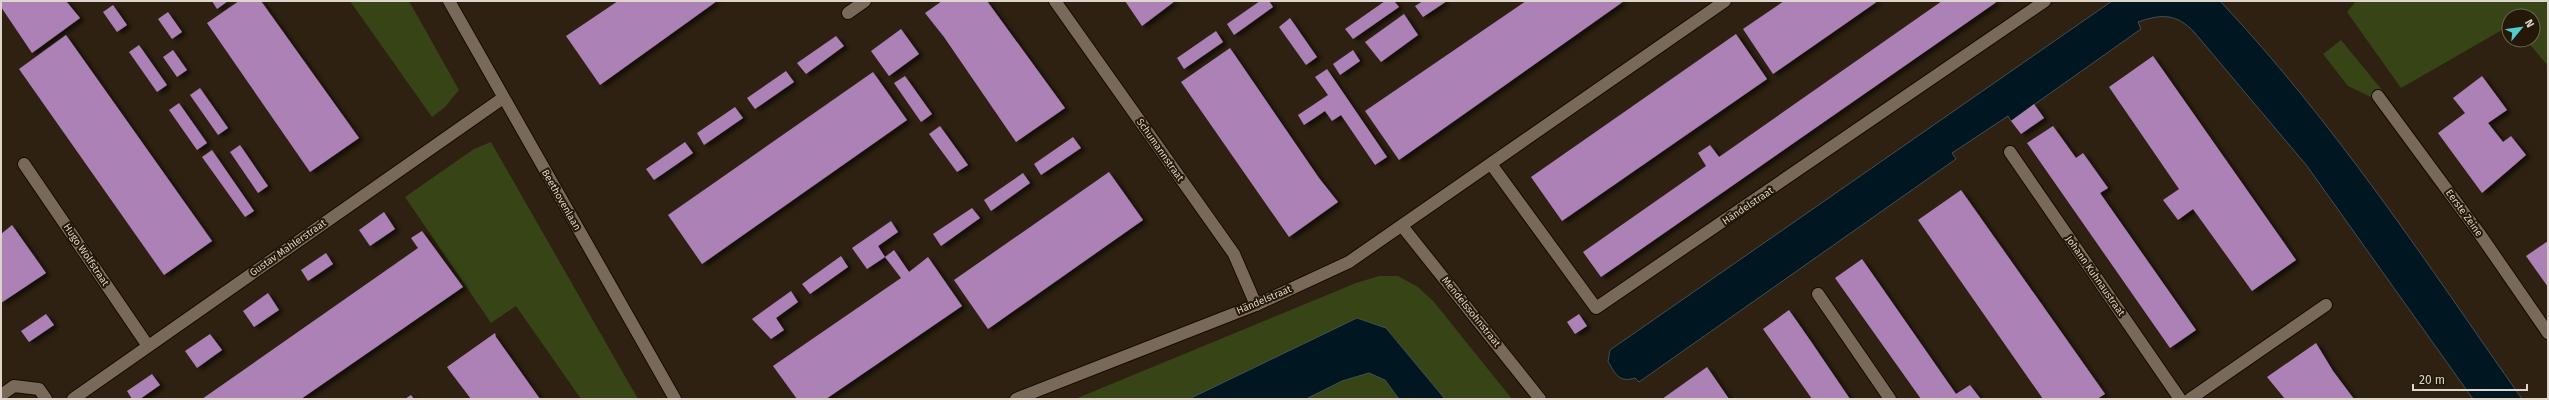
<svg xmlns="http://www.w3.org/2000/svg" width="2549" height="400" viewBox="0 0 2549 400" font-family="'Fira Sans',sans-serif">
<defs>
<filter id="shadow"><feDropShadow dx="4.5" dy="2.5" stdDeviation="2" flood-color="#0009"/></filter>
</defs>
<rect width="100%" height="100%" fill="#2e2111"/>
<g fill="#364416">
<polygon points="350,1 409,1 459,90 445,107 432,117"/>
<polygon points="2356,1 2548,1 2548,66 2526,40 2533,40 2533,16 2509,16 2509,26 2401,88 2347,12"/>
<polygon points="2341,40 2382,90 2373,98 2348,86 2323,54"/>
<polygon points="491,142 638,399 581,399 516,306 491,323 405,197 474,149"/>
<polygon points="1379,276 1398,276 1418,287 1434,302 1512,399 1075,399 1356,283"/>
</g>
<g fill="#001620" stroke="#434f54">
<path d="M2112 1H2220C2335 123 2426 262 2522 399H2473L2307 166 2194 32C2176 13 2161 14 2138 22L2141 29 2011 121 2008 116 1952 153 1956 159 1639 382 1635 378C1619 383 1615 374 1608 361L1610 350Z"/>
<polygon points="1357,318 1386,328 1445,399 1399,399 1385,380 1369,373 1342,381 1306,399 1189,399"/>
</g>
<g fill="#ab81b6" filter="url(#shadow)">
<polygon points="1,1 66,1 80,18 32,53 1,7"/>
<polygon points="212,1 228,1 217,9"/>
<polygon points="239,1 261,1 359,138 310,172 207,23"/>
<polygon points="618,1 717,1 600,85 566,36"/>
<polygon points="942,1 987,1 1065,108 1016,142 944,37 925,13"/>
<polygon points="1125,1 1175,1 1142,26"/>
<polygon points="1260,1 1269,1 1273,7 1234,35 1227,24"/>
<polygon points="1385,1 1394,1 1399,7 1353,39 1345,29"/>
<polygon points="1423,1 1447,1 1423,17 1415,6"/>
<polygon points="1526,1 1624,1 1399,160 1365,111"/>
<polygon points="1784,1 1878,1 1773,74 1743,29"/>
<polygon points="1942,1 1998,1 1601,277 1583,252 1706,166 1698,153 1710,145 1719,157"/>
<polygon points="113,5 127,25 117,32 103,12"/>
<polygon points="168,12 182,32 172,39 158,19"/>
<polygon points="1404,14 1418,35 1381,62 1365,42"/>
<polygon points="1290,18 1317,57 1306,65 1279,27"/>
<polygon points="901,29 919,54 889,76 871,51"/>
<polygon points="1216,31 1223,42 1184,69 1177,58"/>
<polygon points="1736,34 1767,79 1562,221 1531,177"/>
<polygon points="66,35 212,241 164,275 19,69"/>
<polygon points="836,36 844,46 806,74 797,63"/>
<polygon points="139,45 167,85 157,92 129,52"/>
<polygon points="1230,48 1319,178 1338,202 1289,237 1181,82"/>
<polygon points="173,50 187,70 177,77 163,57"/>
<polygon points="1353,50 1360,61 1340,75 1333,64"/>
<polygon points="2153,56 2296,260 2252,291 2193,209 2178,220 2163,200 2179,189 2109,87"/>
<polygon points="1327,69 1387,157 1375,165 1341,115 1332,121 1325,111 1304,125 1298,115 1328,95 1315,77"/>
<polygon points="786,71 794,82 755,109 747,98"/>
<polygon points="873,72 907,120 702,264 668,215"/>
<polygon points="905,76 932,114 921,122 894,83"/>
<polygon points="2482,76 2507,110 2488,123 2503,142 2511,136 2526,155 2482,193 2438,133 2465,113 2453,98"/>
<polygon points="200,88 228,128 218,135 190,95"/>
<polygon points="179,103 207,143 197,150 169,110"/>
<polygon points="2034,104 2044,118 2021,134 2011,121"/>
<polygon points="735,107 743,118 704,145 697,133"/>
<polygon points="940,126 968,165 957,172 929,134"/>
<polygon points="2053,126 2076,158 2083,153 2108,188 2100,193 2196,330 2170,348 2027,143"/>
<polygon points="1073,137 1081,148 1041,175 1034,164"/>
<polygon points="685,142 693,153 654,180 646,169"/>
<polygon points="240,145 268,186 258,193 230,152"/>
<polygon points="212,150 254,211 245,217 202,157"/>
<polygon points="1109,172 1143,220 988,329 954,280"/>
<polygon points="1023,173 1030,183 991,211 984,200"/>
<polygon points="1961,190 2105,394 2097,399 2043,399 1918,220"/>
<polygon points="972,208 980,218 941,246 933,234"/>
<polygon points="384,212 395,229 370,246 359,230"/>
<polygon points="891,221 898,232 878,246 885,257 867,269 852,248"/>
<polygon points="12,225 46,273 1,303 1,234"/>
<polygon points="422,231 463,287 301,399 202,399 418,248 411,238"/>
<polygon points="2548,241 2548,287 2526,256"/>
<polygon points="894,250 909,272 928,257 962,306 826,399 797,399 773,366 901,278 885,257"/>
<polygon points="326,253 333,264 308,281 301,270"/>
<polygon points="841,256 848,267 810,294 802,284"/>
<polygon points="1862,259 1956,394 1970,385 1980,398 1921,399 1835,278"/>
<polygon points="791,291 798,302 776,318 784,330 771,339 752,319"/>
<polygon points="268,293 279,310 254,327 243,311"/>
<polygon points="1789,310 1812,343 1850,399 1812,399 1763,329"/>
<polygon points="46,314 54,325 29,342 21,331"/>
<polygon points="1579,314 1587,326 1575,334 1567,322"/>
<polygon points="495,333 496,337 540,399 471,399 449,370 447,367"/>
<polygon points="210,334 222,350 197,368 185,351"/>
<polygon points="2316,343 2333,371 2354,399 2285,399 2267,377"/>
<polygon points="1707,367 1729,399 1662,399"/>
<polygon points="152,374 160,385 140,399 132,399 127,391"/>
<polygon points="411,395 414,399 405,399"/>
</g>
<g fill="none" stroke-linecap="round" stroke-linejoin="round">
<defs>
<g id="minor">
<polyline points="449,1 675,399"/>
<polyline points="1055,1 1234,254 1256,305"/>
<polyline points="848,13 865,1"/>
<polyline points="2378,96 2479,233 2548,333"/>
<polyline points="2010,152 2180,399"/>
<polyline points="24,164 148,346"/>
<polyline points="1491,164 1596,308 2045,1"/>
<polyline points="1402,226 1540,399"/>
<polyline points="1818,294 1890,399"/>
<polyline points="1,395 14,386 39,389 46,399"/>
<polyline points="73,399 503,98"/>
<polyline points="1016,399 1256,305 1349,262 1725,1"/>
<polyline points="2190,399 2326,305"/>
</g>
</defs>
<use href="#minor" stroke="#160a00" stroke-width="14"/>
<use href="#minor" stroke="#786958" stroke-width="12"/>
</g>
<g text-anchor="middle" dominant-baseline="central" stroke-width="4" stroke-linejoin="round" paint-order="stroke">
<g font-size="10" fill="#ded5cc" stroke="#241808">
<text transform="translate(1160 150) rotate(55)">Schumannstraat</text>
<text transform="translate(561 200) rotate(60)">Beethovenlaan</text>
<text transform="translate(1748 206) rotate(-34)">Händelstraat</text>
<text transform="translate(2464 213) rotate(54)">Eerste Zeine</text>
<text transform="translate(288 248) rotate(-35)">Gustav Mahlerstraat</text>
<text transform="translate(86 255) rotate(56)">Hugo Wolfstraat</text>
<text transform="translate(2095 276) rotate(55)">Johann Kuhnaustraat</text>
<text transform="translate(1264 300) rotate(-23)">Händelstraat</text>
<text transform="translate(1471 312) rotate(51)">Mendelssohnstraat</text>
</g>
</g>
<rect width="2549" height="400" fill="none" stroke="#ded5cc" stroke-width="4"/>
<g transform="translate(2521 28) rotate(61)"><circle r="19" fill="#241808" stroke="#6e6456"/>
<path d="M0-3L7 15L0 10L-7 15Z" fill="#52ccd0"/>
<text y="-6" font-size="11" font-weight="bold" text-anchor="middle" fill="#ded5cc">N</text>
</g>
<path d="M2413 384v6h114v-6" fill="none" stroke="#ded5cc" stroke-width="2"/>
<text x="2419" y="384" font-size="12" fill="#ded5cc" stroke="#241808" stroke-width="3" paint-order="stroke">20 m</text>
</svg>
